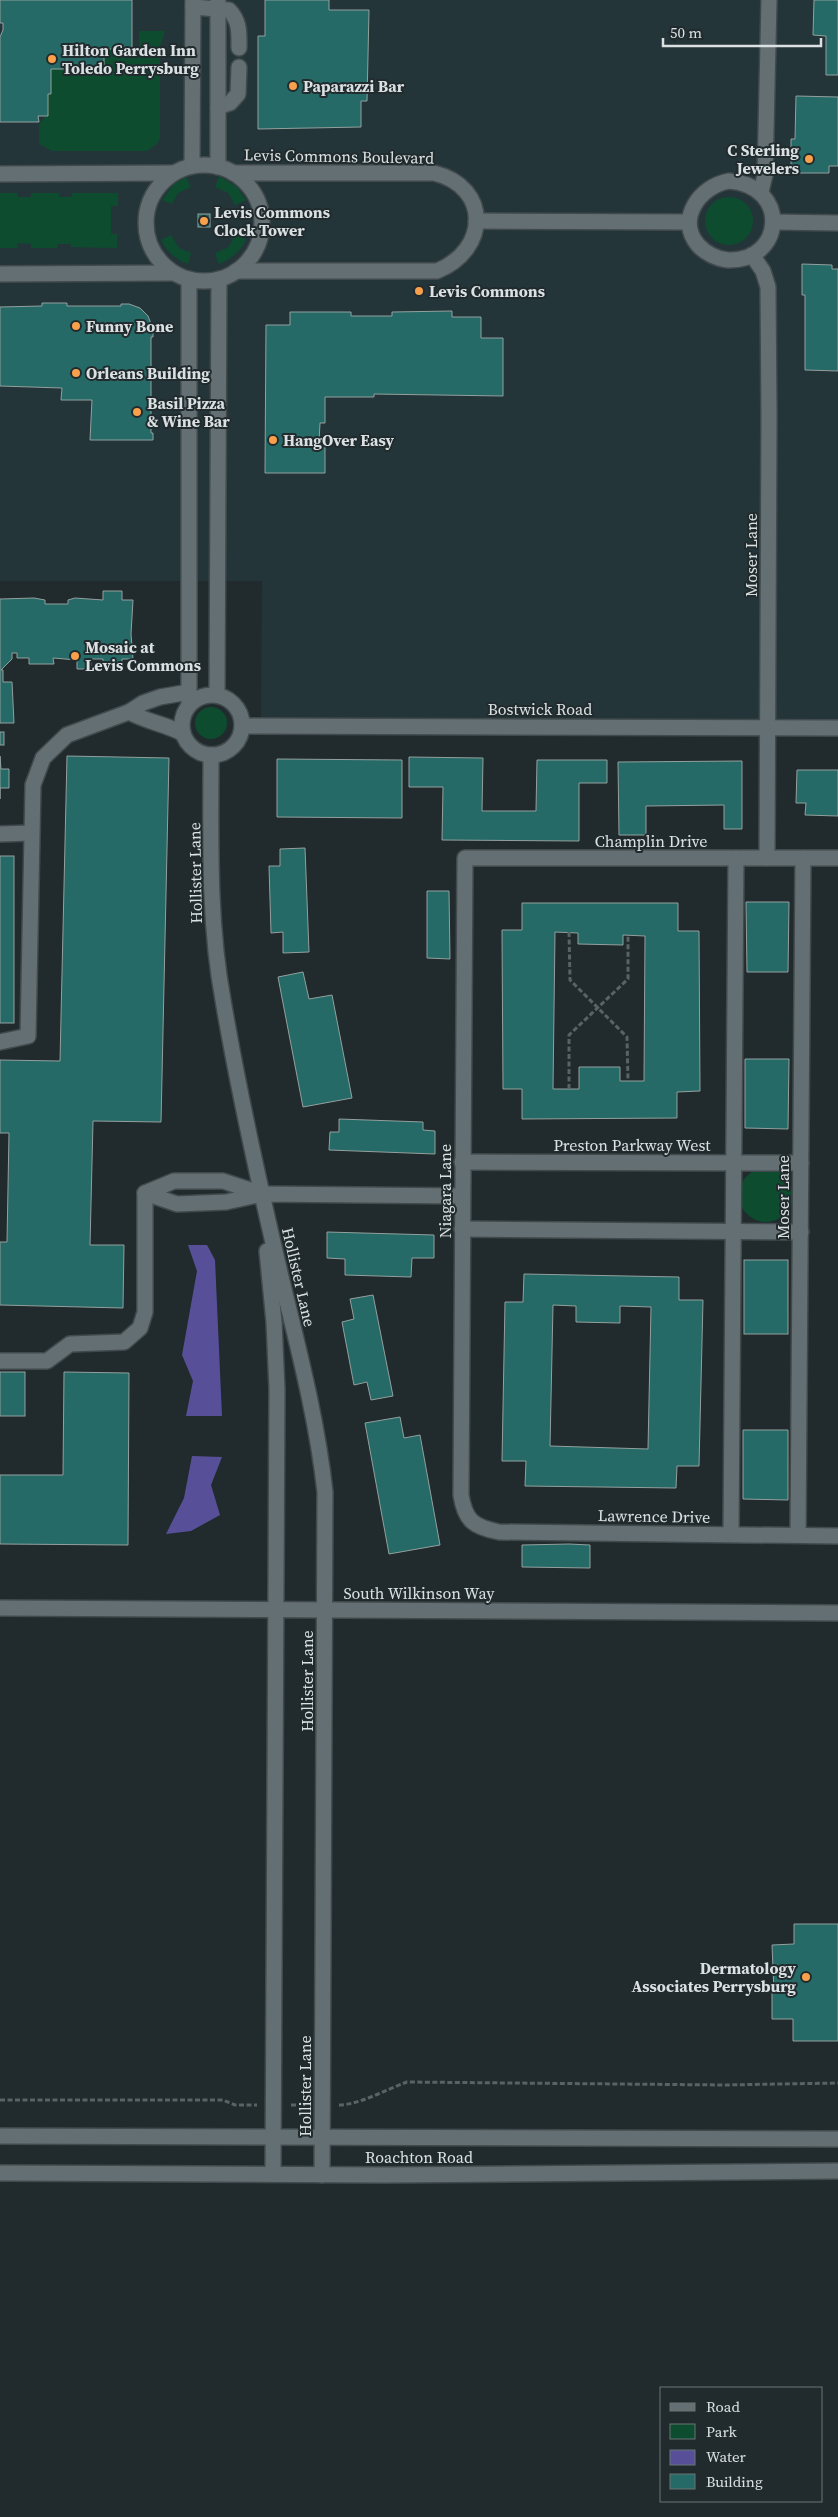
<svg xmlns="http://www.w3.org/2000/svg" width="838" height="2517" viewBox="0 0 838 2517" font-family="'Source Serif 4',serif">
<rect width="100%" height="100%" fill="#212b2e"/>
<polygon fill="#24353a" points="0,0 838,0 838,728 261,726 262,581 0,581"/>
<g fill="#0d4c2f">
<polygon points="139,31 165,31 160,46 160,138 157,144 147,151 52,151 39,144 39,125 45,116 48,116 48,94 51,94 51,69 104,69 104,49 139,47"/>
<polygon points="219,176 237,187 246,200 235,205 228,193 215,187"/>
<polygon points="186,177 191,187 178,193 172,204 162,200 174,184"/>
<polygon points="0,193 17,193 18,197 31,197 31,193 59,193 59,197 72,197 72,193 118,193 118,206 111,206 111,234 117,234 117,248 71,247 71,244 58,244 57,248 31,248 31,244 17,243 17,248 0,248"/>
<circle cx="729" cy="221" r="24"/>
<path d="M235 234 246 239C241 251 231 259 219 264L215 253 229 247Z"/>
<path d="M171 235 179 248 191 253 188 264C175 259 167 252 161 240Z"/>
<circle cx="211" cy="723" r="16"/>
<circle cx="766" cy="1195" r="27"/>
</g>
<g fill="#575098">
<polygon points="188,1245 207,1245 215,1260 222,1416 186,1416 193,1381 182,1355 197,1271"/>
<polygon points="192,1456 222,1457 211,1485 220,1515 191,1531 166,1534 184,1498"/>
</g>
<g fill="#256a66" stroke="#93a09e" fill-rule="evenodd">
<polygon points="0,0 132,0 132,49 104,49 104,69 51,69 51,94 48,94 48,116 38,116 39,122 0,122 0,37 3,30 3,23 0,23"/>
<polygon points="265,0 329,0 329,10 369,10 367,101 361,101 361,127 258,129 258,36 265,36"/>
<polygon points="814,0 838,0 838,75 826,75 826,36 813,35"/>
<polygon points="796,96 838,97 838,166 829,166 829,173 791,173 791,139 795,139"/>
<rect x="198" y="214" width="12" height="13"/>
<polygon points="802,264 832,265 832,269 838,269 838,371 805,370 805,295 802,295"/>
<polygon points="42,303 67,303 67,306 121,306 121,304 129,304 140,308 148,316 153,329 153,337 151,337 151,433 153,433 153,440 90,440 92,400 61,400 62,388 0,386 0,307 42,306"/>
<polygon points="452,311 452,317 481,317 481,338 503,338 503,396 374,394 374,397 325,397 325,423 320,423 319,442 325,442 325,473 265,473 266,325 290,325 290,312 351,312 351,316 392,316 392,312"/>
<polygon points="103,591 122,591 122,600 133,600 131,634 133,659 122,659 122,668 103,667 103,659 91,659 91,669 77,669 77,660 53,658 54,664 29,664 29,658 17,658 17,653 12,653 12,659 1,670 3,670 3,682 12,682 14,723 0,723 0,599 34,598 45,600 45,604 68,604 68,600 75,598 103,600"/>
<rect x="0" y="732" width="4" height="13"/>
<polygon points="0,756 1,769 9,769 9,788 0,788 0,799"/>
<polygon points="67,756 169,758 161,1122 93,1121 90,1245 124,1245 123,1308 0,1305 0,1242 7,1242 9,1133 0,1133 0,1060 60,1061"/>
<polygon points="409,757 483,758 482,811 536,811 537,760 607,760 607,783 579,783 579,841 442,840 443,787 409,787"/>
<polygon points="277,759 402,760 402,818 277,817"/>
<polygon points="742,761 742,829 724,829 724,805 646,806 646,835 619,835 618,762"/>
<polygon points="797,770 838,770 838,816 805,815 806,803 796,803"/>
<polygon points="305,848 309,952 283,953 283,932 271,933 269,866 280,866 280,849"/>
<rect x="0" y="856" width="14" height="167"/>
<polygon points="427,891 449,891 450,959 427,958"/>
<polygon points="746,902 789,902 788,972 747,972"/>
<path d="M522 903H678V931H699L700 1091 677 1092V1118L522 1119V1089H503L502 930H522ZM555 932 578 933V944L623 945V935L645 936 644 1081H620V1067H579V1089H553Z"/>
<polygon points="303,972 309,999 332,995 352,1098 303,1107 278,977"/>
<polygon points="745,1059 789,1059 788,1129 745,1128"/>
<polygon points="339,1119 423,1122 423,1130 435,1131 435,1154 329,1150 330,1132 339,1132"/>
<polygon points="327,1232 434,1235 434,1258 412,1258 411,1277 345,1275 345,1259 327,1258"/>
<rect x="744" y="1260" width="44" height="74"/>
<path d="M524 1274 679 1277V1300H703L699 1466H677L676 1488 525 1486 526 1461H502L505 1302H523ZM553 1305 576 1306V1322L620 1323V1306L651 1307 648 1449 550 1446Z"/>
<polygon points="373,1295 393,1396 371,1400 367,1382 354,1385 342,1322 354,1319 350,1299"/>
<rect x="0" y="1372" width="25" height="44"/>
<polygon points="64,1372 129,1373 128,1545 0,1544 0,1475 63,1475"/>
<polygon points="400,1417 404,1438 420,1435 440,1545 389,1554 365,1423"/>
<polygon points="743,1430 788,1430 788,1500 743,1499"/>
<polygon points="569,1544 590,1545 590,1568 522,1567 522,1545"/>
<polygon points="794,1924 838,1924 838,2041 793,2041 793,2019 772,2019 772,1992 774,1992 772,1945 794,1944"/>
</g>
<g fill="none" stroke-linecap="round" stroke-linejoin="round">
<defs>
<g id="minor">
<path d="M193 7 229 10C240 21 239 33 239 48"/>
<polyline points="218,107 230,103 238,94 239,67"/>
<circle cx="204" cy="223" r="58"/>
<polyline points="192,166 193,0"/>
<polyline points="218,167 218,0"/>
<path d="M233 173H434C491 187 489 250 437 271H236"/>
<polyline points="0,174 173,173"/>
<path d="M729 181C791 186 784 262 728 260 717 259 705 253 698 245 676 219 700 186 729 181Z"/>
<polyline points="761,192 765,175 769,0"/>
<polyline points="476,221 688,222"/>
<polyline points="773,222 838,223"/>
<polyline points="752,255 763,271 768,287 769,417 767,858"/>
<polyline points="0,274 173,273"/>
<polyline points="189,279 189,705"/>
<polyline points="217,695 219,279"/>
<circle cx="212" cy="725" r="30"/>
<path d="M129 712C147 722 165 724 182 733"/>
<polyline points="242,726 838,728"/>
<path d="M211 755C211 837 208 919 223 1000 239 1094 260 1188 282 1281 299 1351 317 1420 325 1492L322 2175"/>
<polyline points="0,834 31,833"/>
<path d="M838 858H465L461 1495C465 1521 474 1527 499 1532L838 1536"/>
<polyline points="0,1042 28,1036 33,785 43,758 67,735 129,712 143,703 160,697 189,692"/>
<polyline points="462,1162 801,1163"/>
<polyline points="145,1193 177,1204 226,1202 262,1194 462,1196"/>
<polyline points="145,1193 174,1181 223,1181 262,1194"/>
<polyline points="462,1229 801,1232"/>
<polyline points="267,1251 274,1322 277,1389 273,2174"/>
<polyline points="0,1361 47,1361 70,1344 124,1342 140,1328 145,1312 145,1193"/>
<polyline points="731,1534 736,858"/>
<polyline points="798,1535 803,858"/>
<polyline points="0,1608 838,1613"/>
<polyline points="0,2136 838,2139"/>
<polyline points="0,2173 385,2175 838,2171"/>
</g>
</defs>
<use href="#minor" stroke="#40494b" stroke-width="18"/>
<g stroke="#596265" stroke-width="3" stroke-dasharray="5 2.5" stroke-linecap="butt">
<polyline points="569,932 570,980 627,1037 628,1081"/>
<polyline points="569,1089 569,1035 628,979 628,935"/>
<polyline points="0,2100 223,2100 235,2105 257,2105"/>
<polyline points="291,2105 305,2105"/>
<path d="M339 2105C359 2105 387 2089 407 2082L724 2085 838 2083"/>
</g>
<use href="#minor" stroke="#646f73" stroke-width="15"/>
</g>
<g fill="#f8a04b" stroke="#212b2e" stroke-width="2">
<circle cx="52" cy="59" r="5"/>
<circle cx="293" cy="86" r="5"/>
<circle cx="809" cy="159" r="5"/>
<circle cx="204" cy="221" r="5"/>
<circle cx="419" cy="291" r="5"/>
<circle cx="76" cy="326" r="5"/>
<circle cx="76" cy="373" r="5"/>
<circle cx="137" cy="412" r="5"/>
<circle cx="273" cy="440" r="5"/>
<circle cx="75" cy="656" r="5"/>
<circle cx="806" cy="1977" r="5"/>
</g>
<g text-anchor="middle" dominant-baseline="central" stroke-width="4" stroke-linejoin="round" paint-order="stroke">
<g font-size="16" font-weight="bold" fill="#dbe1e3" stroke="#212b2e" text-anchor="start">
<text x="62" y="50">Hilton Garden Inn<tspan x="62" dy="18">Toledo Perrysburg</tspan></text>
<text x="303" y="86">Paparazzi Bar</text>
<text x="799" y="150" text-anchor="end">C Sterling<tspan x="799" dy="18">Jewelers</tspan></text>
<text x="214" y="212">Levis Commons<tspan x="214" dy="18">Clock Tower</tspan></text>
<text x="429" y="291">Levis Commons</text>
<text x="86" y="326">Funny Bone</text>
<text x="86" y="373">Orleans Building</text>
<text x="147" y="403">Basil Pizza<tspan x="147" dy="18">&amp; Wine Bar</tspan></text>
<text x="283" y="440">HangOver Easy</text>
<text x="85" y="647">Mosaic at<tspan x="85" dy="18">Levis Commons</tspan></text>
<text x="796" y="1968" text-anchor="end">Dermatology<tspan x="796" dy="18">Associates Perrysburg</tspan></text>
</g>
<g font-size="16" fill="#dbe1e3" stroke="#212b2e">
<text transform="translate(339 156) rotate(1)">Levis Commons Boulevard</text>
<text transform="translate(751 555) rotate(-90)">Moser Lane</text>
<text x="540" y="709">Bostwick Road</text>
<text x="651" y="841">Champlin Drive</text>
<text transform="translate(195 873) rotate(-91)">Hollister Lane</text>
<text x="632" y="1145">Preston Parkway West</text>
<text transform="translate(445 1191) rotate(-90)">Niagara Lane</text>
<text transform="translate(783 1197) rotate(-90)">Moser Lane</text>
<text transform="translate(299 1277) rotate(77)">Hollister Lane</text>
<text transform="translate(654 1516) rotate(1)">Lawrence Drive</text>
<text x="419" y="1593">South Wilkinson Way</text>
<text transform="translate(307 1681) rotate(-90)">Hollister Lane</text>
<text transform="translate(305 2086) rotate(-90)">Hollister Lane</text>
<text x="419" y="2157">Roachton Road</text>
</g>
</g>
<rect x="660" y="2387" width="162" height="115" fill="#212b2e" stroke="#6b7476"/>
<rect x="670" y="2403" width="25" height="8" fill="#646f73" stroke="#6b7476"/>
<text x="706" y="2412" font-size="15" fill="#dbe1e3">Road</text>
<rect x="670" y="2424" width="25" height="15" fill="#0d4c2f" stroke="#6b7476"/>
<text x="706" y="2437" font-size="15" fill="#dbe1e3">Park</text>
<rect x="670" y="2450" width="25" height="15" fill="#575098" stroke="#6b7476"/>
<text x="706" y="2462" font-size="15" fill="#dbe1e3">Water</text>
<rect x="670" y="2474" width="25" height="15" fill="#256a66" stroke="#6b7476"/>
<text x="706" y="2487" font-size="15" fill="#dbe1e3">Building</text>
<path d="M663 38v8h158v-8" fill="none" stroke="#dbe1e3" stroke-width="2.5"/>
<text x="670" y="38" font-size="15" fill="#dbe1e3" stroke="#212b2e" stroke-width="4" paint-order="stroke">50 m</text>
</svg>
